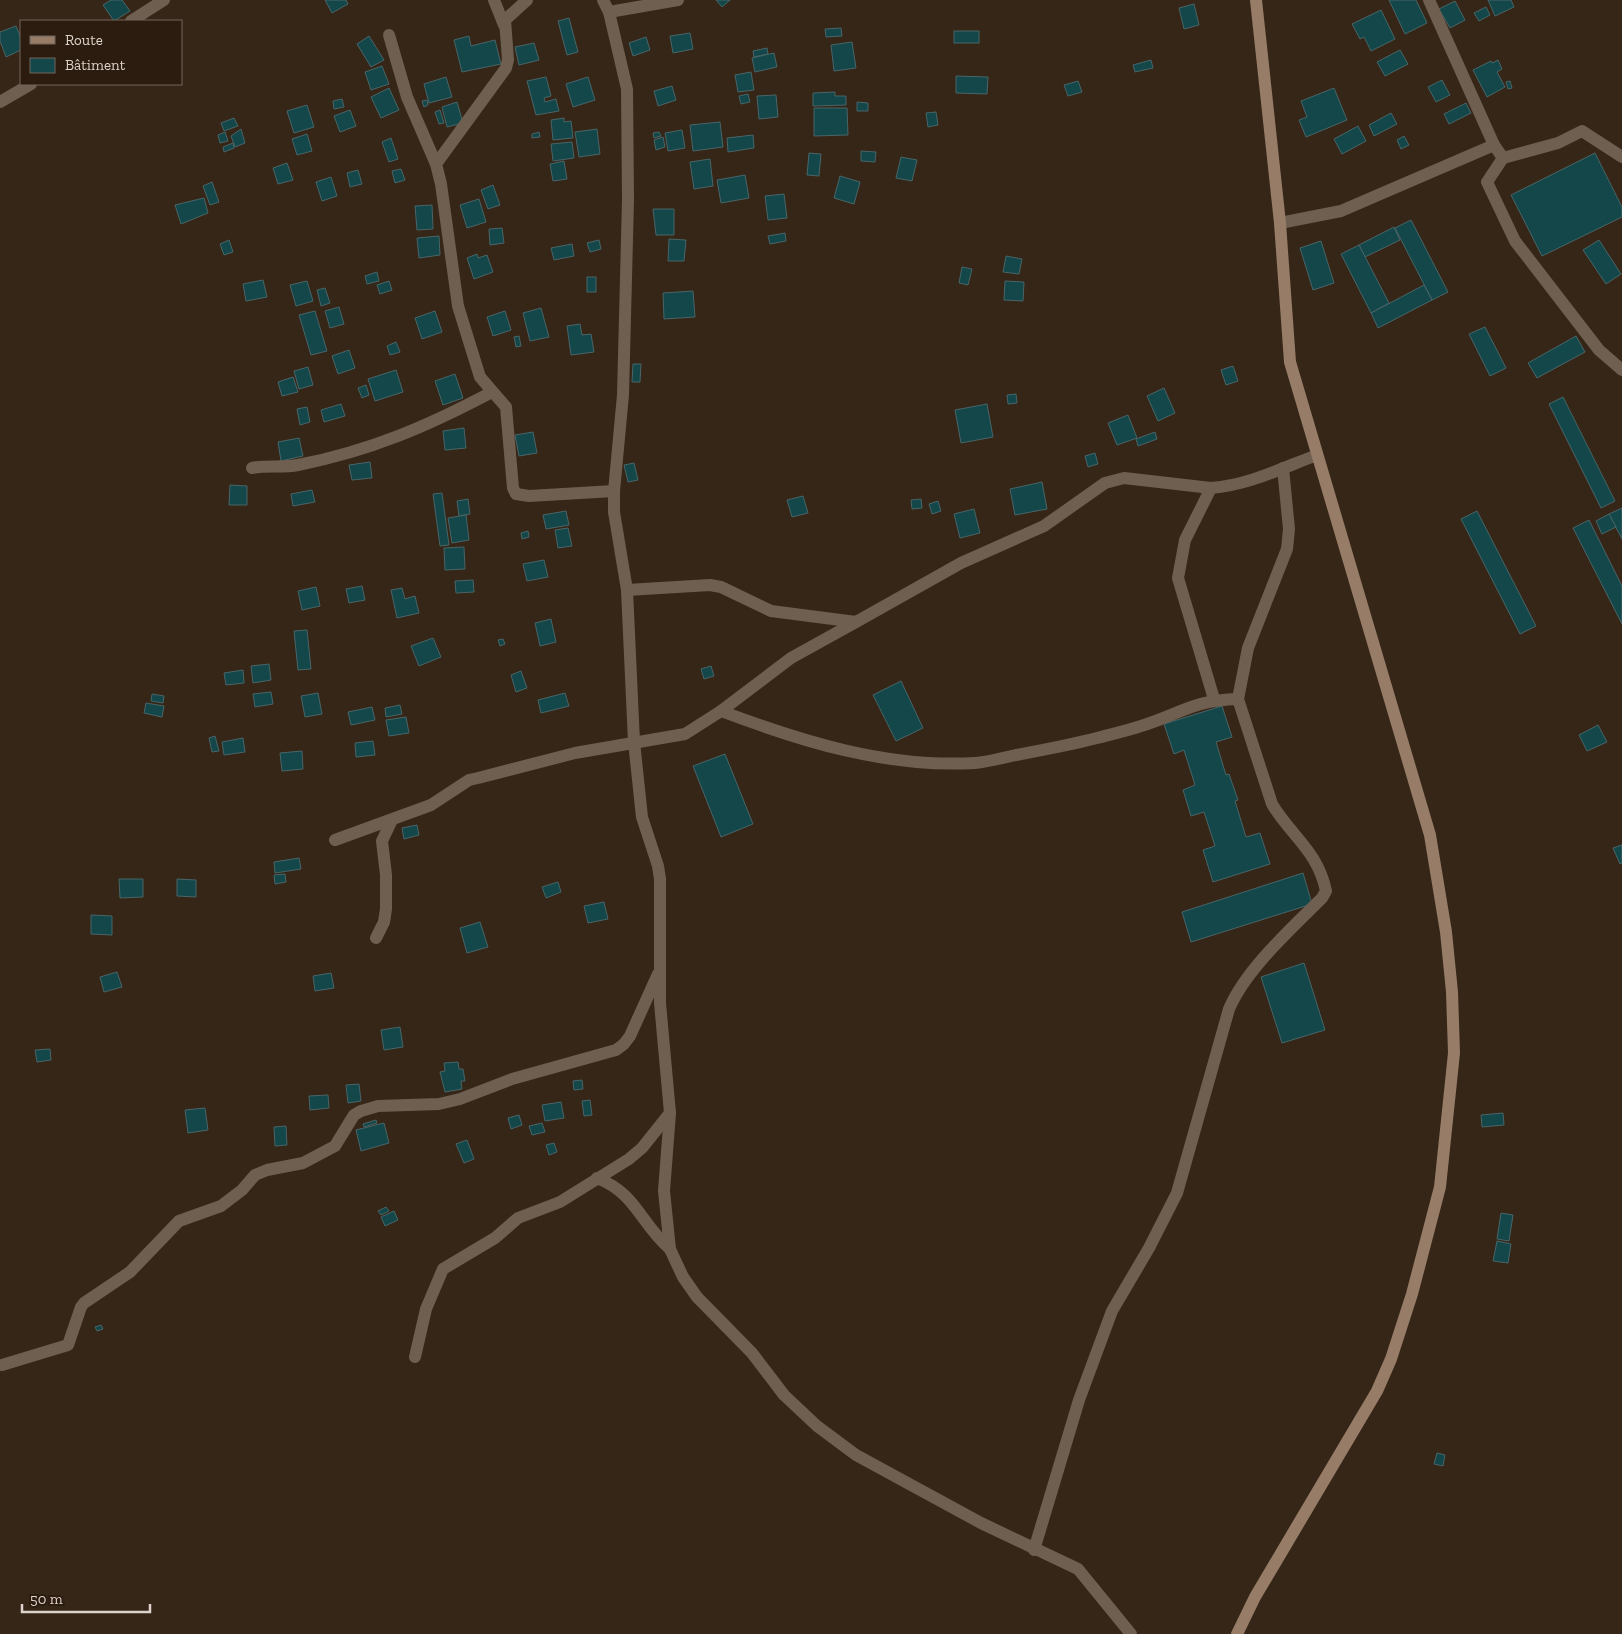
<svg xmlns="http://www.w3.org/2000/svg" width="1622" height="1634" viewBox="0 0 1622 1634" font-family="'Zilla Slab',serif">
<rect width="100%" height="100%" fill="#352618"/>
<g fill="#14474a" stroke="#496567">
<polygon points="111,0 122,0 130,11 114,21 103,5"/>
<polygon points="325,0 346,0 348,4 332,13"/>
<polygon points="716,0 730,0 722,7"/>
<polygon points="1389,0 1416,0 1427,23 1405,34"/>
<polygon points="1488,0 1511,0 1514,7 1495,16"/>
<polygon points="1455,1 1465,20 1450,28 1439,9"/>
<polygon points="1194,4 1199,25 1184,29 1179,8"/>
<polygon points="1486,7 1490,15 1479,21 1474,13"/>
<polygon points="1381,10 1395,39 1371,51 1364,37 1360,39 1352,24"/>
<polygon points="569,18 578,52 567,55 558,21"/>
<polygon points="16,26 21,38 21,50 6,57 0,41 0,32"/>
<polygon points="841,28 842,36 826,37 825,29"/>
<rect x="954" y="31" width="25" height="12"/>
<polygon points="690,33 693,49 673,53 670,36"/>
<polygon points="369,36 384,60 371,67 357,44"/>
<polygon points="469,36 471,46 495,40 501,64 462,72 454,40"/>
<polygon points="646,37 650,50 633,56 629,43"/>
<polygon points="852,42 856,68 834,71 831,45"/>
<polygon points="534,43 539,60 519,65 515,47"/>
<polygon points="767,48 768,54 754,57 753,51"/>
<polygon points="1400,50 1408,64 1385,76 1377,62"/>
<polygon points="774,53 777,67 755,72 752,58"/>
<polygon points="1151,60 1153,68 1135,72 1133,65"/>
<polygon points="1498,60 1502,69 1497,72 1505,87 1487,97 1473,70 1491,61 1492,63"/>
<polygon points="382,66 389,84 371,90 365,72"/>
<polygon points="751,72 754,90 738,92 735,75"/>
<polygon points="956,76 988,77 987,94 956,93"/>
<polygon points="446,77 452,97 429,103 424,84"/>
<polygon points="546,77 551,96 544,98 545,102 556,99 559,111 536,115 527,81"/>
<polygon points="588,77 595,100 573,107 566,84"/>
<polygon points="1442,80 1450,95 1436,102 1428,87"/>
<polygon points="1078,81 1082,92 1068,96 1064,85"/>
<polygon points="1510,81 1512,88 1508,89 1506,82"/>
<polygon points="672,86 676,100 658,106 654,91"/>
<polygon points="389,88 399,110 381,118 371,97"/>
<polygon points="1334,88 1347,120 1306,137 1299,120 1307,117 1301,101"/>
<polygon points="835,92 835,96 846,96 846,105 813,106 813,93"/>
<polygon points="748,94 750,102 741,104 739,96"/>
<polygon points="776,95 778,117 759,119 757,96"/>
<polygon points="342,99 344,107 334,109 333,101"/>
<polygon points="427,100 428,105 424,107 422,101"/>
<polygon points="457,102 463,123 447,127 442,107"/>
<polygon points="857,102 868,103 868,111 857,111"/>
<polygon points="1466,103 1471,113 1449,124 1444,114"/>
<polygon points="307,105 314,127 294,133 287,111"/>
<polygon points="814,108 847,108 848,135 814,136"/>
<polygon points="350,110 356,126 340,132 334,116"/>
<polygon points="440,110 444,123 439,124 435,112"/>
<polygon points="936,112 938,125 928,127 926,113"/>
<polygon points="1391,113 1397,124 1374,136 1369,125"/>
<polygon points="234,118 238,126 224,131 221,123"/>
<polygon points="564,118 564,122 571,121 573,138 553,140 551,120"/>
<polygon points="720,122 723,147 693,151 690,125"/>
<polygon points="1358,126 1366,141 1342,154 1334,139"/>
<polygon points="241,129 245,143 235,147 231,136"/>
<polygon points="597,129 600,154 579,157 575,132"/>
<polygon points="682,130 685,148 668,151 665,133"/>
<polygon points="225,132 228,141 220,143 218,135"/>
<polygon points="539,132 540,137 532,138 532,134"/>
<polygon points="659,132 661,136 654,138 653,133"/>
<polygon points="307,134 312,151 297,155 292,139"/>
<polygon points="753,135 754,148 728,152 727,138"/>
<polygon points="1404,136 1409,145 1401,149 1397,140"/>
<polygon points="663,137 665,147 656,150 654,140"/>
<polygon points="391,138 398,159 389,162 382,142"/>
<polygon points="572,142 574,158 553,161 551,144"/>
<polygon points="233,143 234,148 224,152 223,147"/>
<polygon points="861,151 876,152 875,162 861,161"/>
<polygon points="809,153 821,154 819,176 807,175"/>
<polygon points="1595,153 1622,207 1622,217 1542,256 1511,195"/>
<polygon points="901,157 917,160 912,181 896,178"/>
<polygon points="710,159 713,186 694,189 690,162"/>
<polygon points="564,161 567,179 553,181 550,164"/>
<polygon points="287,163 293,180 278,184 273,168"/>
<polygon points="401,169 405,180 395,183 392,171"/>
<polygon points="358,170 362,184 350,187 347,173"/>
<polygon points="745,175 749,198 721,203 717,180"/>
<polygon points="840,176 860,182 854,204 834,198"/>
<polygon points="331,177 337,196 322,201 316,182"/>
<polygon points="212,182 219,202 210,205 203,186"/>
<polygon points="493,185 500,205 488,209 481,190"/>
<polygon points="784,194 787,218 768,220 765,196"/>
<polygon points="204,198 208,213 181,224 175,205"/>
<polygon points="479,199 486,222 467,228 460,205"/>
<polygon points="432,205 433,229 417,230 415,206"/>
<polygon points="653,209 674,209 674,235 656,235"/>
<polygon points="1411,220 1448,292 1432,300 1395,228"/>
<polygon points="1394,227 1400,240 1365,257 1359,245"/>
<polygon points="502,228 504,243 490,245 489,229"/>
<polygon points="785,233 786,241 770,244 768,236"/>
<polygon points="439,236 440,255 419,258 417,238"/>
<polygon points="669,239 686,240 684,261 668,261"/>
<polygon points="229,240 233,252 224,255 220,244"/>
<polygon points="599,240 601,249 590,252 587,243"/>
<polygon points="1599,240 1621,274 1606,284 1583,250"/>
<polygon points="1321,241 1334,283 1313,290 1300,248"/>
<polygon points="572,244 574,256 554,260 551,248"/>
<polygon points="1359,245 1389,303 1371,313 1341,254"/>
<polygon points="477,254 478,258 487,255 493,272 474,279 467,258"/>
<polygon points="1006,256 1022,259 1019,274 1003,272"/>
<polygon points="962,267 972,269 968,285 959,283"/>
<polygon points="377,272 379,281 367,284 365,276"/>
<rect x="587" y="277" width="9" height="15"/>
<polygon points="263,280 267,297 246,301 243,284"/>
<polygon points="307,281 313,301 296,306 290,285"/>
<polygon points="389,281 392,290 380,294 377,285"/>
<polygon points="1005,281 1024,282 1023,301 1004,300"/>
<polygon points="1424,285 1432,300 1378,328 1371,313"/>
<polygon points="325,288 330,303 321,306 317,290"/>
<polygon points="693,291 695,317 664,319 663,293"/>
<polygon points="339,307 344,324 330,328 325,311"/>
<polygon points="541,308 549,337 530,341 523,313"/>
<polygon points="315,311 327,351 311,355 299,315"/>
<polygon points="435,311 442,332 422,339 415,318"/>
<polygon points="505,311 511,330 493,336 487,317"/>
<polygon points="580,324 582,335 591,334 594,352 571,355 567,326"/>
<polygon points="1485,327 1506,368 1490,376 1469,334"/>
<polygon points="519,336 521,346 516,347 514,337"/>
<polygon points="1576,336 1585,352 1537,378 1528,363"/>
<polygon points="396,342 400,352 390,355 387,346"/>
<polygon points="349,350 355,368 338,374 332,356"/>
<polygon points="633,364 641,364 640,382 632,382"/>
<polygon points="1233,366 1238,381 1226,385 1221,370"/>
<polygon points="308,367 313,385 299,389 294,371"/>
<polygon points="396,370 403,392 375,401 368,379"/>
<polygon points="455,374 463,398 443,405 435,381"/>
<polygon points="293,377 298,392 282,396 278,382"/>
<polygon points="366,385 369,395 362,398 358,388"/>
<polygon points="1164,388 1175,413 1158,421 1147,396"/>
<polygon points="1016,394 1017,403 1008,404 1007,395"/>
<polygon points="1563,397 1615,501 1601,508 1549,404"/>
<polygon points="341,404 345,416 324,422 321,410"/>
<polygon points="987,404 993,437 961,443 955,410"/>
<polygon points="307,407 310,422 300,425 297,409"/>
<polygon points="1128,415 1137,438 1117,445 1108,423"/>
<polygon points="464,428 466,448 445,450 443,431"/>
<polygon points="533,432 537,453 519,456 515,435"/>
<polygon points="1155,432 1157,439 1138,446 1136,439"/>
<polygon points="299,438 303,456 281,461 278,442"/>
<polygon points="1095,453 1098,464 1088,467 1085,456"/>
<polygon points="370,462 372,478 352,480 349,465"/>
<polygon points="634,463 638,480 628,482 624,465"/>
<polygon points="1042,482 1047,509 1015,515 1010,489"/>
<polygon points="230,485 247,486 247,505 229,505"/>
<polygon points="312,490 315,502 293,506 291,494"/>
<polygon points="442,493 449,545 440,546 433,494"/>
<polygon points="803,496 808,513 792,517 787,500"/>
<polygon points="468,499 470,514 459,516 457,501"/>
<polygon points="921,499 922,508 912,509 911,500"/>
<polygon points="938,501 941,511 932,514 929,504"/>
<polygon points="1622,508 1622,539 1609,514"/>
<polygon points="974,509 980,533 960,538 954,514"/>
<polygon points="566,511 569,525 546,529 543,515"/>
<polygon points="1477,511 1536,626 1520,634 1461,519"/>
<polygon points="1609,514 1616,527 1602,534 1596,521"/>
<polygon points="466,515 469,540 452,543 448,518"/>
<polygon points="1589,520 1622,586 1622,624 1573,528"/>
<polygon points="568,528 572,546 558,548 555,530"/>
<polygon points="528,531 529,537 522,539 521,533"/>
<polygon points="464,547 465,569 445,570 444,548"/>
<polygon points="544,560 548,577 527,581 523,564"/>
<polygon points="473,580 474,592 456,593 455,581"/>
<polygon points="362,586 365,600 349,603 346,589"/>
<polygon points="316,587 320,606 302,610 298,591"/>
<polygon points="402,588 405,599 415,596 419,613 397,618 391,590"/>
<polygon points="551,619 556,642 540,646 535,623"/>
<polygon points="307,630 311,669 298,670 294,631"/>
<polygon points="433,638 441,657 419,666 411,646"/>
<polygon points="503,639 505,644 500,646 498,640"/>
<polygon points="269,664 271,680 253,683 251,666"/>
<polygon points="711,666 714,676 704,679 701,669"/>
<polygon points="243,670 244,683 226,685 224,673"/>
<polygon points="521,671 527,688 516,692 511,675"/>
<polygon points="901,681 923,728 896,741 873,695"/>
<polygon points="271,692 273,704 255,707 253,694"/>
<polygon points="318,693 322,714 305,717 301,696"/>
<polygon points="565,693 569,706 541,713 538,700"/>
<polygon points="152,694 164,696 163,703 151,701"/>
<polygon points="146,703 164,706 162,717 144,713"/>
<polygon points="400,705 402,714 386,717 385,708"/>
<polygon points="1222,706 1232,737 1216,742 1226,775 1229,774 1238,800 1235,801 1246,837 1260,833 1270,864 1213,882 1203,850 1215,846 1204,812 1191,816 1183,790 1195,785 1184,750 1174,754 1164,724"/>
<polygon points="372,707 375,720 351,725 348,712"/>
<polygon points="406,717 409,733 389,736 386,720"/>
<polygon points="1598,725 1607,742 1587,751 1579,735"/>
<polygon points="215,736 219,751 212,752 209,738"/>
<polygon points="243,738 245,752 224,755 222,742"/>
<polygon points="373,741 375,755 356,757 355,743"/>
<polygon points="302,751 303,769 282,771 280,753"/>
<polygon points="725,754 753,824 721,837 693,766"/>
<polygon points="417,825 419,835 404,839 402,828"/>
<polygon points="1622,845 1622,863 1620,864 1613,848"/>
<polygon points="299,858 301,869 275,873 274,862"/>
<polygon points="1303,873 1312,904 1191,942 1182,912"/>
<polygon points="285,874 286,882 275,884 274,875"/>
<polygon points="119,879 143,879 143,897 120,898"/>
<polygon points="177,879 196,880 196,897 177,896"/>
<polygon points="558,882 561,892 546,898 542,887"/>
<polygon points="604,902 608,919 588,923 584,906"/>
<polygon points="91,915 112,916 112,935 91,934"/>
<polygon points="480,922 488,947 467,953 460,928"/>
<polygon points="1304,963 1325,1030 1282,1043 1261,977"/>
<polygon points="117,972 122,987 104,992 100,977"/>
<polygon points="331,973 334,988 315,991 313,976"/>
<polygon points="400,1027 403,1047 384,1050 381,1030"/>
<polygon points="50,1049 51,1060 37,1062 35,1050"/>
<polygon points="458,1062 459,1069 463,1069 465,1081 461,1081 462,1089 445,1092 440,1072 445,1071 444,1063"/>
<polygon points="582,1080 583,1089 574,1090 573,1081"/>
<polygon points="359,1084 361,1101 348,1103 346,1085"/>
<polygon points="328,1095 329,1108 310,1110 309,1096"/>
<polygon points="590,1100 592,1115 584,1116 582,1101"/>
<polygon points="561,1102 564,1118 545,1121 542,1105"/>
<polygon points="205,1108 208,1130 188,1133 185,1110"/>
<polygon points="1503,1113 1504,1125 1482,1127 1481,1115"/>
<polygon points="519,1115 522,1125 511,1129 508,1118"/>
<polygon points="376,1120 377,1123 364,1127 363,1124"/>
<polygon points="384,1123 389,1143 361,1151 356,1130"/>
<polygon points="542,1123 545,1132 532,1135 529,1126"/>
<polygon points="286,1126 287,1145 275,1146 274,1127"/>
<polygon points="467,1140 474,1159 464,1163 456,1144"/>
<polygon points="554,1143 557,1152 549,1155 546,1145"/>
<polygon points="386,1207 389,1211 381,1215 378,1211"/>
<polygon points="394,1211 398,1220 385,1226 381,1217"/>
<polygon points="1501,1213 1513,1215 1509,1241 1497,1239"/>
<polygon points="1497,1241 1511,1244 1508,1263 1493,1261"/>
<polygon points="101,1325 103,1329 97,1331 95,1327"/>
<polygon points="1437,1453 1445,1455 1443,1466 1434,1464"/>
</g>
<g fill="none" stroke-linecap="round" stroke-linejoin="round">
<g stroke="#6f5f51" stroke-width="12">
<polyline points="494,0 504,25"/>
<polyline points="527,0 505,20 508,60 506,68 436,164 441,184 458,306 480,377 506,407 513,488 516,494 529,496 614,491"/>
<polyline points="603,0 609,12 627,89 628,200 623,395 614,491 614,512 627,590 634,742 642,817 658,866 660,879 660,1003 670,1113 664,1191 670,1249 683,1277 697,1297 752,1353 784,1395 817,1426 856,1455 981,1523 1078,1569 1131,1634"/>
<polyline points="1429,0 1494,145 1503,158 1487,182 1515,241 1599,350 1622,370"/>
<polyline points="609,12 678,0"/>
<polyline points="131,21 164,0"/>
<polyline points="389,35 407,97 436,164"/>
<polyline points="0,102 31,84"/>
<polyline points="1503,158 1558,143 1582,131 1622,157"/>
<polyline points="1280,223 1341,211 1494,145"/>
<path d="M252 468C267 465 283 468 298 465 370 451 428 426 492 392"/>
<polyline points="1211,488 1185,540 1178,578 1214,699"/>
<path d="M627 590 710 585 721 587 771 611 856 622 961 563 1044 526 1105 483 1124 478 1211 488C1249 485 1282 468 1317 455"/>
<path d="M721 711C803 742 887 768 975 763 988 762 1002 758 1016 755 1043 750 1070 745 1097 738 1112 734 1126 731 1141 726 1180 714 1193 700 1238 699"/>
<polyline points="335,840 431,805 469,780 478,778 575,753 685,734 721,711 791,658 856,622"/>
<polyline points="376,938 384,922 386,909 386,875 382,841 392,820"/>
<path d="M597 1178C637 1194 639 1222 670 1249"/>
<polyline points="415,1357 426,1309 443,1269 495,1238 518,1218 560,1202 629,1159 642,1148 670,1113"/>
<polyline points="2,1365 68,1345 81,1307 84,1303 130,1272 179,1221 221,1206 242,1190 255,1175 267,1170 303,1163 335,1146 354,1115 361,1111 378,1106 439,1104 460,1099 512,1079 616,1050 624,1044 630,1036 658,974"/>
<path d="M1034 1550 1079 1400 1112 1311 1149 1248 1177 1193 1229 1009C1246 969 1291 929 1322 898L1326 891C1318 851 1291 836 1272 804L1238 699 1248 648 1287 549 1289 529 1283 468"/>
</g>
<polyline stroke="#977c67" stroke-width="12" points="1237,1634 1255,1597 1377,1391 1391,1359 1412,1294 1440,1187 1454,1053 1452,992 1446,932 1430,835 1290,362 1280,223 1256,0"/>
</g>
<rect x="20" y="20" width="162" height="65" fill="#2b1c0f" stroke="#72655a"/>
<rect x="30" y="36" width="25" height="8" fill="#977c67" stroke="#72655a"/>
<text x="65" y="45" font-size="15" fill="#ddd3ca">Route</text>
<rect x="30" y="58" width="25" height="15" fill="#14474a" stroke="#72655a"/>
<text x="65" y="70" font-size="15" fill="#ddd3ca">Bâtiment</text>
<path d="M22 1604v8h128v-8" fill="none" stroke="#ddd3ca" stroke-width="2.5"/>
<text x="30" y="1604" font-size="15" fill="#ddd3ca" stroke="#2b1c0f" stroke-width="4" paint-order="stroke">50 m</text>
</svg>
